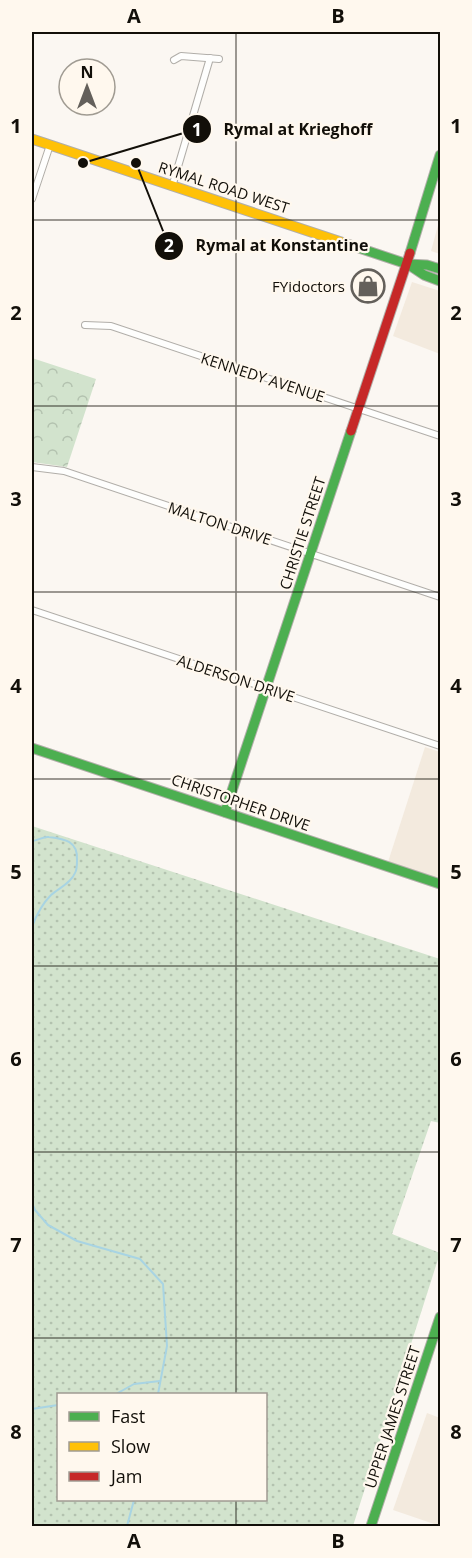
<svg xmlns="http://www.w3.org/2000/svg" width="472" height="1558" viewBox="0 0 472 1558" font-family="'Open Sans',sans-serif">
<defs>
<pattern id="grass-dots" width="8" height="8" patternUnits="userSpaceOnUse" patternTransform="scale(1.5)"><rect width="8" height="8" fill="#d2e3cd"/><path d="M2 2h.1M6 6h.1" fill="none" stroke="#b3c2af" stroke-width="1.8" stroke-linecap="round"/></pattern>
<pattern id="park-crowns" width="20" height="18" patternUnits="userSpaceOnUse" patternTransform="scale(1.5)"><rect width="20" height="18" fill="#d2e3cd"/><path d="M2 6a3 3 0 1 1 6 0M12 15a3 3 0 1 1 6 0" fill="none" stroke="#b3c2af"/></pattern>
</defs>
<rect width="100%" height="100%" fill="#fbf7f2"/>
<g fill="#f3eade">
<polygon points="440,218 440,254 431,251"/>
<polygon points="412,282 440,291 440,354 393,336"/>
<polygon points="425,747 440,752 440,879 388,862"/>
<polygon points="427,1413 440,1418 440,1526 393,1510"/>
</g>
<path fill="url(#grass-dots)" fill-rule="evenodd" d="M32 826 440 959V1123L431 1121 392 1234 440 1253 353 1526H32ZM58 1394H266V1500H58Z"/>
<polygon fill="url(#park-crowns)" points="32,358 96,379 67,467 32,462"/>
<g fill="none" stroke-linecap="round" stroke-linejoin="round">
<g stroke="#a8d4e3" stroke-width="2">
<path d="M32 841C38 841 43 836 49 837 65 839 78 841 77 860 77 863 77 870 75 873 71 883 59 888 51 895 43 903 36 916 32 927"/>
<polyline points="32,1203 35,1210 48,1225 77,1241 140,1259 163,1284 167,1346 158,1394"/>
<polyline points="116,1394 134,1384 160,1381"/>
<polyline points="32,1409 58,1405"/>
<polyline points="127,1526 134,1500"/>
</g>
<defs>
<g id="street">
<polyline points="174,60 181,56 219,59"/>
<polyline points="172,187 210,58"/>
<polyline points="32,199 50,145"/>
<polyline points="85,325 111,326 440,436"/>
<polyline points="32,467 64,471 440,597"/>
<polyline points="32,610 440,746"/>
</g>
<g id="fast">
<polyline points="350,245 407,264 427,265 440,269"/>
<polyline points="410,253 440,155"/>
<polyline points="409,265 424,275 440,281"/>
<polyline points="32,748 440,884"/>
<polyline points="225,812 351,431"/>
<polyline points="371,1526 440,1317"/>
</g>
<polyline id="slow" points="32,139 350,245"/>
<polyline id="jam" points="351,431 410,253"/>
</defs>
<use href="#street" stroke="#b1aea9" stroke-width="8"/>
<use href="#fast" stroke="#b1aea9" stroke-width="11"/>
<use href="#slow" stroke="#b1aea9" stroke-width="11"/>
<use href="#jam" stroke="#b1aea9" stroke-width="11"/>
<use href="#street" stroke="#fefefd" stroke-width="6"/>
<use href="#fast" stroke="#4caf50" stroke-width="9"/>
<use href="#slow" stroke="#ffc107" stroke-width="9"/>
<use href="#jam" stroke="#c62828" stroke-width="9"/>
</g>
<path fill="none" stroke="#120f09" stroke-width="1.5" stroke-opacity="0.55" d="M236 32V1394M32 220H440M32 406H440M32 592H440M32 779H440M32 966H440M32 1152H440M32 1338H440M236 1500V1526"/>
<defs>
<symbol id="shop-ring" viewBox="-11 -11 22 22"><circle r="9.5" fill="#fff8ee" stroke="#64605b" stroke-width="1.5"/><path d="M-5-2.5h2.3a2.7 3.5 0 0 1 5.4 0H5L5.5 6h-11ZM-1.5-2.5h3a1.5 2.3 0 0 0-3 0Z" fill="#64605b"/></symbol>
</defs>
<g fill-rule="evenodd">
<use href="#shop-ring" x="349" y="267" width="38" height="38"/>
</g>
<g text-anchor="middle" dominant-baseline="central" stroke-width="4.5" stroke-linejoin="round" paint-order="stroke">
<g font-size="15" fill="#120f09" stroke="#fff8ee">
<text transform="translate(224 187) rotate(18)">RYMAL ROAD WEST</text>
<text transform="translate(263 377) rotate(18)">KENNEDY AVENUE</text>
<text transform="translate(220 523) rotate(18)">MALTON DRIVE</text>
<text transform="translate(302 533) rotate(-72)">CHRISTIE STREET</text>
<text transform="translate(236 678) rotate(18)">ALDERSON DRIVE</text>
<text transform="translate(241 802) rotate(19)">CHRISTOPHER DRIVE</text>
<text transform="translate(392 1417) rotate(-72)">UPPER JAMES STREET</text>
</g>
<g font-size="15" fill="#120f09" stroke="#fff8ee" text-anchor="end">
<text x="345" y="286">FYidoctors</text>
</g>
</g>
<path fill="none" stroke="#120f09" stroke-width="2" d="M83 163L197 129M136 163L169 246"/>
<g fill="#120f09" stroke="#fff8ee" stroke-width="2">
<circle cx="83" cy="163" r="6"/>
<circle cx="136" cy="163" r="6"/>
<circle cx="197" cy="129" r="15"/>
<circle cx="169" cy="246" r="15"/>
</g>
<g font-size="18" text-anchor="middle" font-weight="bold" fill="#fff">
<text x="197" y="136">1</text>
<text x="169" y="252">2</text>
</g>
<g font-size="16" text-anchor="middle" font-weight="bold" fill="#120f09" stroke="#fff8ee" stroke-width="4.5" stroke-linejoin="round" paint-order="stroke">
<text x="298" y="135">Rymal at Krieghoff</text>
<text x="282" y="251">Rymal at Konstantine</text>
</g>
<rect width="472" height="1558" fill="none" stroke="#fff8ee" stroke-width="66"/>
<rect x="57" y="1393" width="210" height="108" fill="#fff8ee" stroke="#a09b92" stroke-width="1.5"/>
<rect x="69" y="1412" width="30" height="9" fill="#4caf50" stroke="#a09b92" stroke-width="1.5"/>
<text x="111" y="1423" font-size="18" fill="#120f09">Fast</text>
<rect x="69" y="1442" width="30" height="9" fill="#ffc107" stroke="#a09b92" stroke-width="1.5"/>
<text x="111" y="1453" font-size="18" fill="#120f09">Slow</text>
<rect x="69" y="1472" width="30" height="9" fill="#c62828" stroke="#a09b92" stroke-width="1.5"/>
<text x="111" y="1483" font-size="18" fill="#120f09">Jam</text>
<g transform="translate(87 87)"><circle r="28" fill="#fff8ee" stroke="#a09b92" stroke-width="1.5"/>
<path d="M0-4.5L10 22L0 15L-10 22Z" fill="#64605b"/>
<text y="-9" font-size="16" font-weight="bold" text-anchor="middle" fill="#120f09">N</text>
</g>
<rect x="33" y="33" width="406" height="1492" fill="none" stroke="#120f09" stroke-width="2"/>
<g font-size="20" text-anchor="middle" font-weight="bold" fill="#120f09">
<text x="134" y="23">A</text>
<text x="338" y="23">B</text>
<text x="16" y="133">1</text>
<text x="456" y="133">1</text>
<text x="16" y="320">2</text>
<text x="456" y="320">2</text>
<text x="16" y="506">3</text>
<text x="456" y="506">3</text>
<text x="16" y="693">4</text>
<text x="456" y="693">4</text>
<text x="16" y="879">5</text>
<text x="456" y="879">5</text>
<text x="16" y="1066">6</text>
<text x="456" y="1066">6</text>
<text x="16" y="1252">7</text>
<text x="456" y="1252">7</text>
<text x="16" y="1439">8</text>
<text x="456" y="1439">8</text>
<text x="134" y="1548">A</text>
<text x="338" y="1548">B</text>
</g>
</svg>
